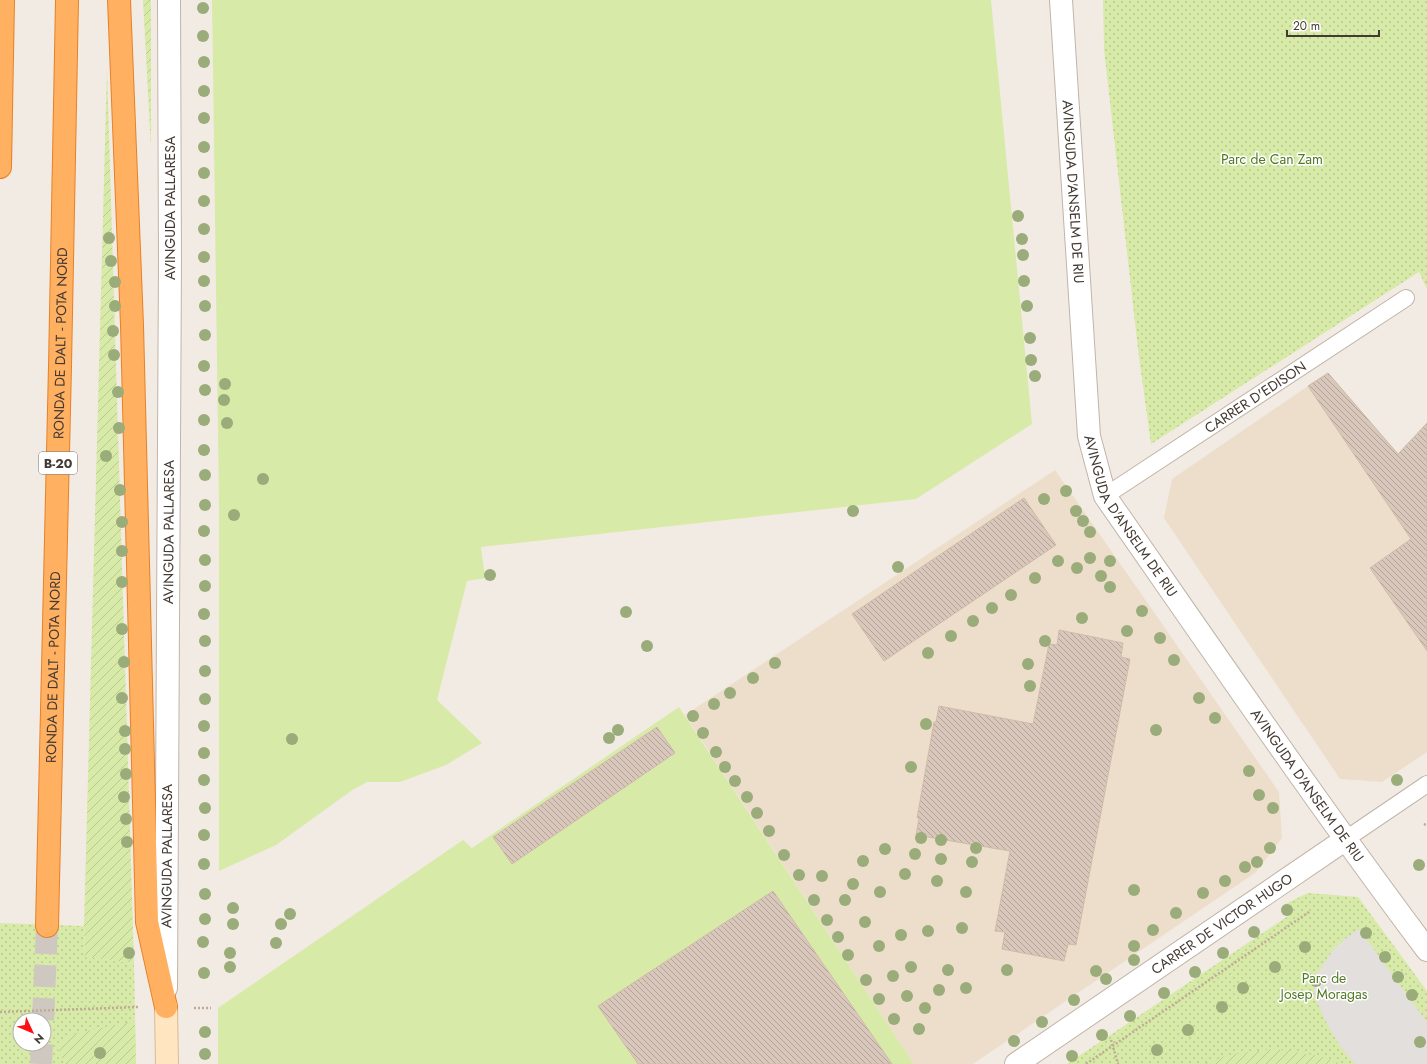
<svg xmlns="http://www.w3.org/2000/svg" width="1427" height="1064" viewBox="0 0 1427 1064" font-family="Jost,sans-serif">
<defs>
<pattern id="park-dots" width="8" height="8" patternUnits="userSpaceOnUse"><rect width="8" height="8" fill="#d7eaa8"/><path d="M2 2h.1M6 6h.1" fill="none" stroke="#bac991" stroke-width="1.8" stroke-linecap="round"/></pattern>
<pattern id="garden-furrows" width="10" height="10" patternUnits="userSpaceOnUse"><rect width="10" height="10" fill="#d7eaa8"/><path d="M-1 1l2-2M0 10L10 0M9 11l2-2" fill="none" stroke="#bac991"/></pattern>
<pattern id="building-back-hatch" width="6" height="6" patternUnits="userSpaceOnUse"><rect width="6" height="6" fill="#d8c7ba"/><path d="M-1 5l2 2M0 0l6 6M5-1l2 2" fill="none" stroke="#b1a398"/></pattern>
</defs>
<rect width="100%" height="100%" fill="#f2ebe3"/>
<g fill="#eddecb">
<polygon points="1308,386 1411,539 1370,568 1427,651 1427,752 1382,782 1340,779 1164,518 1172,479"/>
<polygon points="1055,470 1279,792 1282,838 1255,873 973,1064 914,1064 685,715"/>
</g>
<g fill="url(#park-dots)" fill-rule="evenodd">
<polygon points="1103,0 1427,0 1427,289 1419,272 1151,444 1138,349 1104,49"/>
<polygon points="1308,893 1358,897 1427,991 1427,1064 1067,1064 1291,914 1283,905"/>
<path d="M0 923 84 926 85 957 134 963 136 1064H0ZM20 1020H44V1044H20Z"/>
</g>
<g fill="url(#garden-furrows)">
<polygon points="143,0 151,0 151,149"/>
<polygon points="107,68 134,963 85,957 84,926"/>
<polygon points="135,1021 136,1064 65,1064 56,1045 67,1035"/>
<polygon points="1274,1049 1321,1056 1342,1064 1204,1064 1228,1055"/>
</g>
<g fill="#d7eaa8">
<polygon points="212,0 991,0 1032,424 916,499 481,547 485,578 467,581 437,700 482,743 446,765 400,782 367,782 351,791 276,845 219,871 219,503"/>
<polygon points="679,707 914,1064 218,1064 218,1008 463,840 472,848"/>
</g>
<polygon fill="#e2dfdc" points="1359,929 1427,1022 1427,1064 1355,1064 1342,1049 1328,1026 1315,998 1313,979 1333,950 1342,941"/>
<g fill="url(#building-back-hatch)" stroke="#d0bbaa">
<polygon points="1328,373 1398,454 1427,423 1427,651 1370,568 1411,539 1308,386"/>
<polygon points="1024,498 1056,545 884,661 852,614"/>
<polygon points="1059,630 1123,643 1121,657 1130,659 1076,945 1068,944 1064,961 1002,949 1005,932 995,931 1010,851 916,835 919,818 917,818 934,722 936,722 939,706 1033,724 1049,644 1057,645"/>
<polygon points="657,727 675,753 512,864 493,837"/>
<polygon points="773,891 892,1064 638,1064 598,1006"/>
</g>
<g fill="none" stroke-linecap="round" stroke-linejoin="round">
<g stroke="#cfc8c0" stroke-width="22" stroke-dasharray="22 11" stroke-linecap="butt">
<polyline points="43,1020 47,926"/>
<polyline points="41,1064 42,1044"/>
</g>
<defs>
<g id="lane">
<path id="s1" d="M1105 496 1406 298"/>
<polyline points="1346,839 1427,784"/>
</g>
<g id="street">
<path id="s2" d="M1061 0 1089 436 1105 496C1211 648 1316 802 1427 950"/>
<path id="s3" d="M166 988 170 261 169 0"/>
<path id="s4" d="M1016 1064 1346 839"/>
</g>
<polyline id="secondary" points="166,1007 167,1064"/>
<g id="highway">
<polyline points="119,0 132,325 147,922 166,1007"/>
<polyline points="0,167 3,0"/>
<path id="s5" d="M47 926 60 366 67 0"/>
</g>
</defs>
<use href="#lane" stroke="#c1b4a8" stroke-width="18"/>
<use href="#street" stroke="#c1b4a8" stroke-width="24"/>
<use href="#secondary" stroke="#d9ba91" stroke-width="24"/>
<use href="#highway" stroke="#e68129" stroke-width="24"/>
<g stroke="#c1aa95" stroke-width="2.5" stroke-dasharray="2 2" stroke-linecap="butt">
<polyline points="1424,825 1427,823"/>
<polyline points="194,1008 211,1008"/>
<polyline points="0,1012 138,1007"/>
<polyline points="1111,1040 1118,1064"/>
<polyline points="1086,1064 1309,912"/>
</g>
<use href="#lane" stroke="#fff" stroke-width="16"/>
<use href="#street" stroke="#fff" stroke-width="22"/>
<use href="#secondary" stroke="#ffe5c0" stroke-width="22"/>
<use href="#highway" stroke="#ffb061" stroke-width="22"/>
</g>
<g fill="#9aac79">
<circle cx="203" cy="8" r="6"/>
<circle cx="203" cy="36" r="6"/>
<circle cx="204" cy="62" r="6"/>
<circle cx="204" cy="91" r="6"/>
<circle cx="204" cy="118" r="6"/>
<circle cx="204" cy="147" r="6"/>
<circle cx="204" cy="173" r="6"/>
<circle cx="204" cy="201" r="6"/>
<circle cx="1018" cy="216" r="6"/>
<circle cx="204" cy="229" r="6"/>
<circle cx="109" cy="238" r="6"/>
<circle cx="1022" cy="239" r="6"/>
<circle cx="1023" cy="255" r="6"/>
<circle cx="204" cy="257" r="6"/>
<circle cx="111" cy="261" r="6"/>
<circle cx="204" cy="281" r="6"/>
<circle cx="1024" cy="281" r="6"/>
<circle cx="115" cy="282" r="6"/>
<circle cx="115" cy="306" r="6"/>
<circle cx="205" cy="306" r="6"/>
<circle cx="1027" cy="306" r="6"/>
<circle cx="113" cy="331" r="6"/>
<circle cx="205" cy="335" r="6"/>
<circle cx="1030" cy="338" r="6"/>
<circle cx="114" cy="355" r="6"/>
<circle cx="1031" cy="360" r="6"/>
<circle cx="204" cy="366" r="6"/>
<circle cx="1035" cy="376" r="6"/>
<circle cx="225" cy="384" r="6"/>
<circle cx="205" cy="390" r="6"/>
<circle cx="118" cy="392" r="6"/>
<circle cx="224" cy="400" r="6"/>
<circle cx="204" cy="420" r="6"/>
<circle cx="227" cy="423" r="6"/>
<circle cx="119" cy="428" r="6"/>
<circle cx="204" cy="450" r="6"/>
<circle cx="106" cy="456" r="6"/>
<circle cx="205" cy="475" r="6"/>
<circle cx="263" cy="479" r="6"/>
<circle cx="120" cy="490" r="6"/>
<circle cx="1066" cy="491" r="6"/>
<circle cx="1044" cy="499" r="6"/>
<circle cx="205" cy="505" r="6"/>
<circle cx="853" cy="511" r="6"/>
<circle cx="1076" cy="511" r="6"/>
<circle cx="234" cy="515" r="6"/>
<circle cx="1083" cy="521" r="6"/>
<circle cx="122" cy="522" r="6"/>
<circle cx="204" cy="531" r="6"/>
<circle cx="1090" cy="532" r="6"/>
<circle cx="122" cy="551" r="6"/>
<circle cx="1090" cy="558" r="6"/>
<circle cx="205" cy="560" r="6"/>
<circle cx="1058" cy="561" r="6"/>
<circle cx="1110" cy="561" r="6"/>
<circle cx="898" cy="567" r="6"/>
<circle cx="1077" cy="568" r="6"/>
<circle cx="490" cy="575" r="6"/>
<circle cx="1101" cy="576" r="6"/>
<circle cx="1035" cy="578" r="6"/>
<circle cx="122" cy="582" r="6"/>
<circle cx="205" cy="586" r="6"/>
<circle cx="1110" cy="587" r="6"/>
<circle cx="1011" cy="595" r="6"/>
<circle cx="992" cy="608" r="6"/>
<circle cx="1142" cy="611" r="6"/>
<circle cx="626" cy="612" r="6"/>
<circle cx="204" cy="614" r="6"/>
<circle cx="1082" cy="618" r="6"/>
<circle cx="973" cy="621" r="6"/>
<circle cx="122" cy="629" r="6"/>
<circle cx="1127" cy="631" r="6"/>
<circle cx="951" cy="636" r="6"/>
<circle cx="1160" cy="638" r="6"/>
<circle cx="205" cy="641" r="6"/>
<circle cx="1045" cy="641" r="6"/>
<circle cx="647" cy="646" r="6"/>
<circle cx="928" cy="653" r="6"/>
<circle cx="1174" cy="660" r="6"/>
<circle cx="124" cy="662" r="6"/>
<circle cx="775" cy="663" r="6"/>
<circle cx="1028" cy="664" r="6"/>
<circle cx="205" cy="671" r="6"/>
<circle cx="753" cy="678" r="6"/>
<circle cx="1030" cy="686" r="6"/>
<circle cx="730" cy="693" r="6"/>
<circle cx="122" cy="698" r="6"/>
<circle cx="1199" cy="698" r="6"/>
<circle cx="205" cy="699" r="6"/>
<circle cx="714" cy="704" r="6"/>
<circle cx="693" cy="716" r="6"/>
<circle cx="1215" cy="718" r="6"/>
<circle cx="926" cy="724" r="6"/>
<circle cx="204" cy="726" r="6"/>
<circle cx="618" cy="730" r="6"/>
<circle cx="1156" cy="730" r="6"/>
<circle cx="125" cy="731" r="6"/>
<circle cx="703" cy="733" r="6"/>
<circle cx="609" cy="738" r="6"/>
<circle cx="292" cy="739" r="6"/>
<circle cx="125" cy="749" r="6"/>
<circle cx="716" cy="752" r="6"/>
<circle cx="204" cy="753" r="6"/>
<circle cx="725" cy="767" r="6"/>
<circle cx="911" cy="767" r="6"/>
<circle cx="1249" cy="771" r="6"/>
<circle cx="126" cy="774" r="6"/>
<circle cx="204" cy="780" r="6"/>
<circle cx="1397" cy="780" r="6"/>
<circle cx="735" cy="781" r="6"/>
<circle cx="1259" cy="795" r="6"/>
<circle cx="124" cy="797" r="6"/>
<circle cx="747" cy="797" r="6"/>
<circle cx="205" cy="808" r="6"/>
<circle cx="1273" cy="808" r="6"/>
<circle cx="757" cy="813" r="6"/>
<circle cx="126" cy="819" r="6"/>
<circle cx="769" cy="831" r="6"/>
<circle cx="204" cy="835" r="6"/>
<circle cx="921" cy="838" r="6"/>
<circle cx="941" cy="840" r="6"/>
<circle cx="127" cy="842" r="6"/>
<circle cx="976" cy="848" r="6"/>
<circle cx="1270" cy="848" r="6"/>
<circle cx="885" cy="849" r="6"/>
<circle cx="915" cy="854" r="6"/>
<circle cx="784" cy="855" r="6"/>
<circle cx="941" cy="859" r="6"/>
<circle cx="863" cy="861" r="6"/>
<circle cx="972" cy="862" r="6"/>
<circle cx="1257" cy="862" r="6"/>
<circle cx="204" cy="864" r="6"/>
<circle cx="1419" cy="865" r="6"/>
<circle cx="1245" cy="867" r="6"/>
<circle cx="905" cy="874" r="6"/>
<circle cx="799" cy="875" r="6"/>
<circle cx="822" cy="876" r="6"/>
<circle cx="937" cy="881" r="6"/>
<circle cx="1225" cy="881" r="6"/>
<circle cx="853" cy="884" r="6"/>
<circle cx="1134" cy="890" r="6"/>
<circle cx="880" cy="892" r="6"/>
<circle cx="966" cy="892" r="6"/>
<circle cx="1203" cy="893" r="6"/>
<circle cx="205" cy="894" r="6"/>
<circle cx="814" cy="900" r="6"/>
<circle cx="845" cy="900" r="6"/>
<circle cx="233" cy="908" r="6"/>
<circle cx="1287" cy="910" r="6"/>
<circle cx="1176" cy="913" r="6"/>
<circle cx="290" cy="914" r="6"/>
<circle cx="205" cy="919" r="6"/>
<circle cx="827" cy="920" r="6"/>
<circle cx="865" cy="922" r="6"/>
<circle cx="233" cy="924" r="6"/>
<circle cx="281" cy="924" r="6"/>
<circle cx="962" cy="928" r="6"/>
<circle cx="1153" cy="930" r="6"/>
<circle cx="928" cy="931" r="6"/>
<circle cx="1254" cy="932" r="6"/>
<circle cx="1366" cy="933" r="6"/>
<circle cx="901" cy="935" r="6"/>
<circle cx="838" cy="937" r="6"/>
<circle cx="203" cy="942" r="6"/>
<circle cx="276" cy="943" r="6"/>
<circle cx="879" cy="946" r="6"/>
<circle cx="1134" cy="946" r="6"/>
<circle cx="1305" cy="947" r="6"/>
<circle cx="129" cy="953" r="6"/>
<circle cx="230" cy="953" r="6"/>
<circle cx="1223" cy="953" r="6"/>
<circle cx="848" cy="955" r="6"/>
<circle cx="1385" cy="957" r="6"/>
<circle cx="1134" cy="960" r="6"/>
<circle cx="230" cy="967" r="6"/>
<circle cx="911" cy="967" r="6"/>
<circle cx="1275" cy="967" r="6"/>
<circle cx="948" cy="970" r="6"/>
<circle cx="1007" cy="970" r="6"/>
<circle cx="1096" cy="971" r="6"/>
<circle cx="1195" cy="972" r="6"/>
<circle cx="204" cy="973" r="6"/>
<circle cx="893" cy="976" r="6"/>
<circle cx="1398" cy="977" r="6"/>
<circle cx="1106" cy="979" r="6"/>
<circle cx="866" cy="980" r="6"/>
<circle cx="1316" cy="981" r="6"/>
<circle cx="966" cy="988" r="6"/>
<circle cx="1243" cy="988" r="6"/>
<circle cx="939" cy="990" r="6"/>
<circle cx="1164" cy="993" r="6"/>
<circle cx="1412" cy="995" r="6"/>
<circle cx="907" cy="996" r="6"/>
<circle cx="879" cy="999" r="6"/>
<circle cx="1074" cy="1000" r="6"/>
<circle cx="1222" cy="1007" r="6"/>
<circle cx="925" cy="1008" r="6"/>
<circle cx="1130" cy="1016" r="6"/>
<circle cx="894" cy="1019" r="6"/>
<circle cx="1042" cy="1022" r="6"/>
<circle cx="919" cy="1029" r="6"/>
<circle cx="1188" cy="1030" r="6"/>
<circle cx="205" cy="1032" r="6"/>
<circle cx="1102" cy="1035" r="6"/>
<circle cx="1014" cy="1041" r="6"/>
<circle cx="1420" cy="1042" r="6"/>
<circle cx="1157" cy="1050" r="6"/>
<circle cx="100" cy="1053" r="6"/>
<circle cx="205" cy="1054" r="6"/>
<circle cx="1072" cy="1056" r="6"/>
</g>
<g text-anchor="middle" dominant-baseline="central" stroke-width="3" stroke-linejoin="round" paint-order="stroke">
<rect fill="#fff" stroke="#7c7570" stroke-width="1" x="39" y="452" width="38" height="22" rx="3"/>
<g font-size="13" font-weight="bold" fill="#443a33">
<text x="58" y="463">B-20</text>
</g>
<g font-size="14" fill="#527923" stroke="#fff">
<text x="1272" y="159">Parc de Can Zam</text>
<text x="1324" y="978">Parc de<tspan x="1324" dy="16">Josep Moragas</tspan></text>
</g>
<g font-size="14" fill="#443a33" stroke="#fff">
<text stroke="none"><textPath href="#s2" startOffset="192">AVINGUDA D'ANSELM DE RIU</textPath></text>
<text transform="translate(170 208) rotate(-90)">AVINGUDA PALLARESA</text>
<text stroke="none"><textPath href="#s5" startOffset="583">RONDA DE DALT - POTA NORD</textPath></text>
<text stroke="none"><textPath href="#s1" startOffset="180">CARRER D'EDISON</textPath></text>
<text stroke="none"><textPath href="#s2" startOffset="528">AVINGUDA D'ANSELM DE RIU</textPath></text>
<text stroke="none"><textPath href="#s3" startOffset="456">AVINGUDA PALLARESA</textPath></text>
<text stroke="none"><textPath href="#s5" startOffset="259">RONDA DE DALT - POTA NORD</textPath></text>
<text stroke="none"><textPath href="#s2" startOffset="852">AVINGUDA D'ANSELM DE RIU</textPath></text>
<text stroke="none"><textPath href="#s3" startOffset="132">AVINGUDA PALLARESA</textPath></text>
<text stroke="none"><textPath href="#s4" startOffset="249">CARRER DE VICTOR HUGO</textPath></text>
</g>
</g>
<g transform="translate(32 1032) rotate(134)"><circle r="19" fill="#ffffff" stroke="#b4b0ad"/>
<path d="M0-3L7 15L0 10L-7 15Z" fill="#ff0d11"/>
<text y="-6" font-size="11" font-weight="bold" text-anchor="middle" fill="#443a33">N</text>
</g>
<path d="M1287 30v6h92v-6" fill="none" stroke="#443a33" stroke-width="2"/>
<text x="1293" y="30" font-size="12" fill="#443a33" stroke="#ffffff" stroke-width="3" paint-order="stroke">20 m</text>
</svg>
